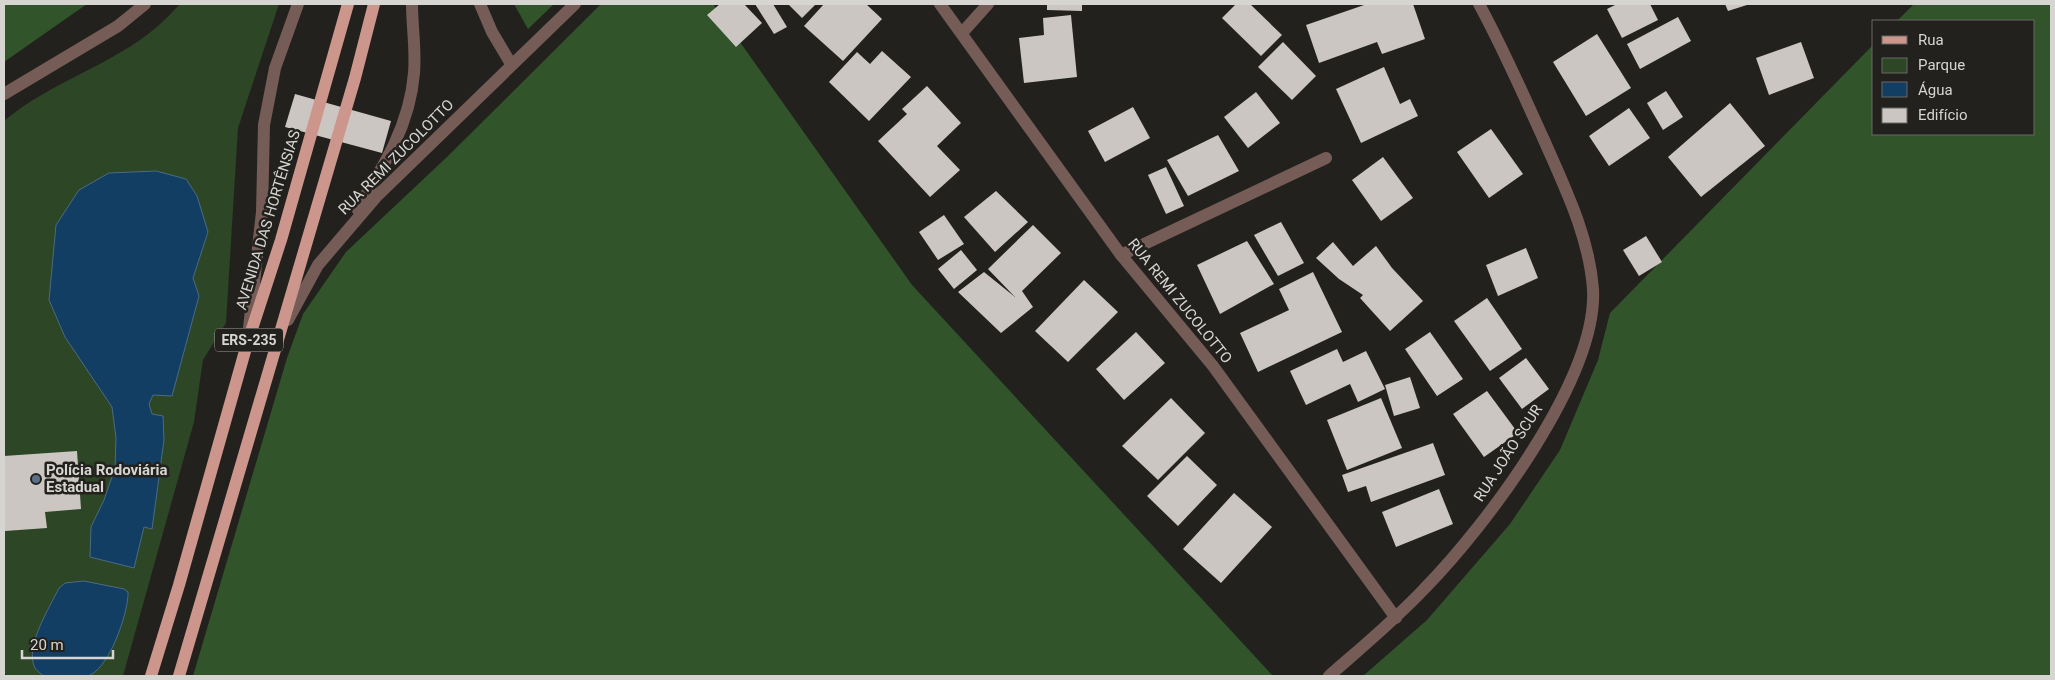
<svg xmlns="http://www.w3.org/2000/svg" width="2055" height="680" viewBox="0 0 2055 680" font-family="Roboto,sans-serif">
<rect width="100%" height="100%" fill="#23211d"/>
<path fill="#2c4626" d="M180 4H279L238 128 226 323 203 360 194 422 123 676H8L4 673V121C50 82 113 65 158 26 166 19 173 11 180 4Z"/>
<g fill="#31542a">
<polygon points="4,4 87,4 4,62"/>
<polygon points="514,4 554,4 528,29"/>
<polygon points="601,4 713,4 912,285 1273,676 193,676 287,358 303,314 346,252 448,156"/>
<polygon points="1914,4 2051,4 2051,676 1363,676 1427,620 1510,524 1560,450 1598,360 1610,313 1874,44 1874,134 2034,134 2034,21 1897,21"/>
</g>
<g fill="#113e62" stroke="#4c6b84">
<polygon points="156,171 186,179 197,196 208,232 193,278 199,296 172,396 153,395 149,404 152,414 163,416 164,440 152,529 144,527 134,568 90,557 91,527 104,500 115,468 116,438 112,407 65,337 49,300 56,225 79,190 109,173"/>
<path d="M84 581 124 589 128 592C129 612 108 672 87 676 73 679 57 676 44 676 41 674 37 671 35 668 24 647 50 607 59 588L65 583Z"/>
</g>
<g fill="#cbc6c2">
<polygon points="720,4 744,4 762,23 736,47 707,15"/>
<polygon points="755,4 773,4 787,27 774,34"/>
<polygon points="788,4 816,4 802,18"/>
<polygon points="824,4 866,4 882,19 843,61 804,26"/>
<polygon points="1047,4 1082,4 1082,11 1047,10"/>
<polygon points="1236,4 1250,4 1282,35 1261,56 1222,18"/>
<polygon points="1367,4 1413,4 1425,39 1382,54 1377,42 1319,63 1306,25"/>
<polygon points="1617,4 1650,4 1658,20 1622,38 1607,9"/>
<polygon points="1725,4 1750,4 1728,11"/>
<polygon points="1071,15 1077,77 1024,83 1019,38 1044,35 1043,18"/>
<polygon points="1678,17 1691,41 1640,69 1627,44"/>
<polygon points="1597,34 1631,88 1586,116 1553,62"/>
<polygon points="1283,42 1316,76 1292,100 1258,67"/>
<polygon points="1801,42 1814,78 1769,95 1756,58"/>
<polygon points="882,51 911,77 869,121 829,82 857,52 870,64"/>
<polygon points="1384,67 1400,104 1410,99 1418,116 1361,143 1336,89"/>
<polygon points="927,86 961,123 937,146 960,170 930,197 878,141 907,114 902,109"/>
<polygon points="1666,91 1683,117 1663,130 1647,103"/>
<polygon points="1256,92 1280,123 1248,148 1224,117"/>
<polygon points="295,94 391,121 382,153 285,127"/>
<polygon points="1730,103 1765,146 1701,197 1668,157"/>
<polygon points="1133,107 1150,138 1105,162 1088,131"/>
<polygon points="1629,108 1650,138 1609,166 1589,136"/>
<polygon points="1491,129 1523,174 1489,198 1457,152"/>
<polygon points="1218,135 1239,171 1188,196 1167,160"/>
<polygon points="1383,157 1413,198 1381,221 1352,180"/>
<polygon points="1166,167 1184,206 1166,214 1148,175"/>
<polygon points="996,191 1028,222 995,252 964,217"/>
<polygon points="944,215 964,244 938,260 919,232"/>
<polygon points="1281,222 1304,263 1278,276 1254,235"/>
<polygon points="1033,225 1061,253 1022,291 1033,307 1001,333 958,292 984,272 1015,297 988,269"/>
<polygon points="1646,236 1662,262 1639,276 1623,250"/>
<polygon points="1247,241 1274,284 1220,314 1197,265"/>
<polygon points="1333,242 1353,266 1376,246 1392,268 1423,301 1390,331 1360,298 1363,295 1339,279 1316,258"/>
<polygon points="1526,248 1538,278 1498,296 1486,265"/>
<polygon points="961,250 977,270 954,289 938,269"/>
<polygon points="1313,272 1342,332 1258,372 1240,333 1289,310 1279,289"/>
<polygon points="1084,280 1118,312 1068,362 1035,331"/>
<polygon points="1487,298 1522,349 1490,371 1454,321"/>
<polygon points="1136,332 1165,363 1124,400 1096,369"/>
<polygon points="1430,332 1463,379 1437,396 1405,349"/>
<polygon points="1337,349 1343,362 1366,351 1385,389 1358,402 1350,384 1306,405 1290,371"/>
<polygon points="1526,358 1549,389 1522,409 1499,378"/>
<polygon points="1410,377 1420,408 1394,416 1385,385"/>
<polygon points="1487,391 1518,433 1484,457 1453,414"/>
<polygon points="1171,398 1205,433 1158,480 1122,446"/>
<polygon points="1381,398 1402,448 1347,470 1327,420"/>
<polygon points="1433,443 1445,475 1371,502 1366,486 1348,492 1342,475"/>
<polygon points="77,451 81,509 45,512 47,528 5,531 4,456"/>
<polygon points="1187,456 1217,485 1178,526 1147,496"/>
<polygon points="1439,489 1453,524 1396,547 1382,512"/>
<polygon points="1234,493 1272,527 1221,583 1183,549"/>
</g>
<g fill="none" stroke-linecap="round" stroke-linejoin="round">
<g stroke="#765c57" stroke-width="12">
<polyline points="480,4 492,32 511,64"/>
<polyline points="940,4 1121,255 1213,366 1396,618"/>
<polyline points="962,33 988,4"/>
<polyline points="4,94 118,26 145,4"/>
<path d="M357 209C384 166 410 125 414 73 416 50 412 26 412 4"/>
<polyline points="1121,255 1326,158"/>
<polyline points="288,320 318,265 376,197 575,4"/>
<polyline points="249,328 262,212 264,125 275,68 298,4"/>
<path d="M1329 676C1361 648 1395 620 1425 588 1485 527 1598 378 1593 289 1589 236 1565 188 1544 140 1523 94 1503 48 1479 4"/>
</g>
<g stroke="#cc968d" stroke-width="12">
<polyline points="151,676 179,585 247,344 281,240 348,4"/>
<polyline points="179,676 355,78 374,4"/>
</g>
</g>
<circle fill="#5c6f8a" stroke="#23211d" stroke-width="2" cx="36" cy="479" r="5"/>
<g text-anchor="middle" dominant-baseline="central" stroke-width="5" stroke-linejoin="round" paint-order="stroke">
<rect fill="#23211d" stroke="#a09f9c" stroke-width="1" x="215" y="328.5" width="68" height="23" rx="4"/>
<g font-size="14" font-weight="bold" fill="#d6d5d2">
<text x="249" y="340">ERS-235</text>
</g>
<g font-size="15" fill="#d6d5d2" stroke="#23211d">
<text transform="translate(396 157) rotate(-45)">RUA REMI ZUCOLOTTO</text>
<text transform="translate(268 220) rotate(-73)">AVENIDA DAS HORTÊNSIAS</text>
<text transform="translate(1180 301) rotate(51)">RUA REMI ZUCOLOTTO</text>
<text transform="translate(1508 453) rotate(-57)">RUA JOÃO SCUR</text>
</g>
<g font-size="15" font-weight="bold" fill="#d6d5d2" stroke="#23211d" text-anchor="start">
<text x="46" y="470">Polícia Rodoviária<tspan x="46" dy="17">Estadual</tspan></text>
</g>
</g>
<rect width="2055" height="680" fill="none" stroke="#d6d5d2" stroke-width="10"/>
<rect x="1872" y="20" width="162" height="115" fill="#23211d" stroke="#6b6965"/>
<rect x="1882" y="36" width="25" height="8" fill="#cc968d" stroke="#6b6965"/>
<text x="1918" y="45" font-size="15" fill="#d6d5d2">Rua</text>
<rect x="1882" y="58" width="25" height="15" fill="#2c4626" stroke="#6b6965"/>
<text x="1918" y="70" font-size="15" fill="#d6d5d2">Parque</text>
<rect x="1882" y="82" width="25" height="15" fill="#113e62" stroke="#6b6965"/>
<text x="1918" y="95" font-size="15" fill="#d6d5d2">Água</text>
<rect x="1882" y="108" width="25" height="15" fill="#cbc6c2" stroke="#6b6965"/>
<text x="1918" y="120" font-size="15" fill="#d6d5d2">Edifício</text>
<path d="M22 650v8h91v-8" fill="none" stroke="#d6d5d2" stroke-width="2.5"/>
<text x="30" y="650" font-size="15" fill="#d6d5d2" stroke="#23211d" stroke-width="4" paint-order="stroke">20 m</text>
</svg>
